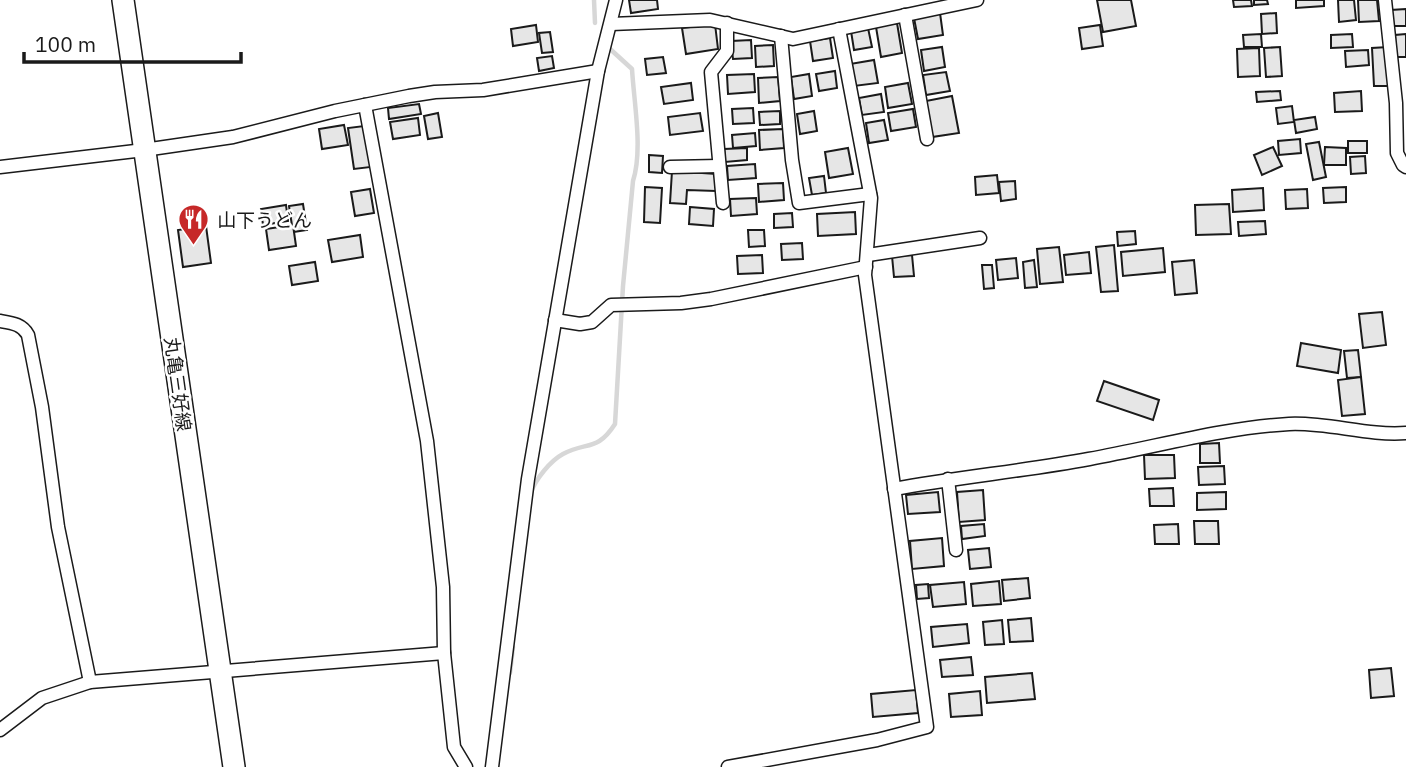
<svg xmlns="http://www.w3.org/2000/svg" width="1406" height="767" viewBox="0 0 1406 767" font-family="'IBM Plex Sans','Noto Sans JP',sans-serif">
<rect width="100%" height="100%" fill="#fff"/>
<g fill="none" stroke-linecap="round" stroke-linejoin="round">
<g stroke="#d7d7d7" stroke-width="4.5">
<polyline points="594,0 595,23"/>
<path d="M531 492C536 479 550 461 563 454 587 441 597 452 615 424L623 286 633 181C643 150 634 103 632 69L609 48"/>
<polyline points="510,673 513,647"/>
</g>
</g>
<g fill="#e6e6e6" stroke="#1a1a1a" stroke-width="2">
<polygon points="629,0 657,0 658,9 631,13"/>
<polygon points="1097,0 1131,0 1136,26 1103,32"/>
<polygon points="1233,0 1251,0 1252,6 1234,7"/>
<polygon points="1254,0 1267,0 1268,4 1254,5"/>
<polygon points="1296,0 1324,0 1324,6 1296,8"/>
<polygon points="1338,0 1354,0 1356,20 1339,22"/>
<polygon points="1358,0 1377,0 1379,21 1359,22"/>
<polygon points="1406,9 1406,26 1392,26 1391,10"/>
<polygon points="940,13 943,35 918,39 914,18"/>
<polygon points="1276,13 1277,33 1262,34 1261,14"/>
<polygon points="897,23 902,53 881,57 876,27"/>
<polygon points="715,24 718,49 686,54 682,28"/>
<polygon points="536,25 538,42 513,46 511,29"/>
<polygon points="1100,25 1103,46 1082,49 1079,28"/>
<polygon points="868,28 872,47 854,50 851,31"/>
<polygon points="550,32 553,52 542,53 539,33"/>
<polygon points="1261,34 1262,47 1244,47 1243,35"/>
<polygon points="1352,34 1353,47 1331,48 1331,35"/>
<polygon points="1406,34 1406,57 1396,57 1395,35"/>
<polygon points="830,38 833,58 813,61 810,41"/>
<polygon points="751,40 752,58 733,59 731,41"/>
<polygon points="773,45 774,66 756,67 755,46"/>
<polygon points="942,47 945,67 924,71 921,50"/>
<polygon points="1280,47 1282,76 1266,77 1264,48"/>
<polygon points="1388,47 1389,86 1374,86 1372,48"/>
<polygon points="1259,48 1260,76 1238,77 1237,49"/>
<polygon points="1368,50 1369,65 1346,67 1345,51"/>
<polygon points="552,56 554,68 539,71 537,58"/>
<polygon points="663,57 666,73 647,75 645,59"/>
<polygon points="874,60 878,83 854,86 850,64"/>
<polygon points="835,71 837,88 819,91 816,74"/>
<polygon points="946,72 950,91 926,95 923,75"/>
<polygon points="754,74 755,92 728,94 727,75"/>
<polygon points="809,74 812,96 794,99 791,77"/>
<polygon points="778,77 780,101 759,103 758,78"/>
<polygon points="691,83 693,100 664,104 661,87"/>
<polygon points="908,83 912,104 888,108 885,87"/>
<polygon points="1280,91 1281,100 1257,102 1256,92"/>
<polygon points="1361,91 1362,111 1335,112 1334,93"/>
<polygon points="881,94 884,112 862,115 859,98"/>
<polygon points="952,96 959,133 932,137 926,101"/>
<polygon points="419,104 421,114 389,119 388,108"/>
<polygon points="1292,106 1294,122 1278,124 1276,108"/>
<polygon points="753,108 754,123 733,124 732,109"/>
<polygon points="913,109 916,127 891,131 888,113"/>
<polygon points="780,111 780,124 760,125 759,112"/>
<polygon points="814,111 817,131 800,134 797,114"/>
<polygon points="438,113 442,137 428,139 424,116"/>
<polygon points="700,113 703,131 670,135 668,117"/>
<polygon points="1315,117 1317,129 1296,133 1294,120"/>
<polygon points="418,118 420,135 393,139 390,122"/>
<polygon points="884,120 888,140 869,143 866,123"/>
<polygon points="344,125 348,145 322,149 319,129"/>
<polygon points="364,126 371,167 354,169 348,128"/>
<polygon points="783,129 784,148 760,150 759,130"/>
<polygon points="755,133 756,146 733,148 732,135"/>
<polygon points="1300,139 1301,153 1279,155 1278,141"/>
<rect x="1348" y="141" width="19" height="12"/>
<polygon points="1319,142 1326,177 1313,180 1306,144"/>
<polygon points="1273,147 1282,166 1262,175 1254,155"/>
<polygon points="1325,147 1346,148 1346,165 1324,165"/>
<polygon points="747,148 747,160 725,162 724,149"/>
<polygon points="848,148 853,174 829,178 825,152"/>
<polygon points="649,155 663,156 662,173 649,172"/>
<polygon points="1365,156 1366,173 1351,174 1350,157"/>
<polygon points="755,164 756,178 728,180 727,166"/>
<polygon points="672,171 717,174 716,191 687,190 686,204 670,203"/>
<polygon points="997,175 999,193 976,195 975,177"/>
<polygon points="824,176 826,193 812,195 809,178"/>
<polygon points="1015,181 1016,199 1001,201 999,182"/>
<polygon points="783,183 784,200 759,202 758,184"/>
<polygon points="645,187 662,188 660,223 644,222"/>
<polygon points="1346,187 1346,202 1324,203 1323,188"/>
<polygon points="1263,188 1264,210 1233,212 1232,190"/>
<polygon points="370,189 374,213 355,216 351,192"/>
<polygon points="1307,189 1308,208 1286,209 1285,190"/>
<polygon points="756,198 757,214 731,216 730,199"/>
<polygon points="303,204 307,230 293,232 289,206"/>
<polygon points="1229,204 1231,234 1196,235 1195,205"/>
<polygon points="286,205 288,221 263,225 261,209"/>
<polygon points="690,207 714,209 713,226 689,224"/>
<polygon points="855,212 856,234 818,236 817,214"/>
<polygon points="792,213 793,227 774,228 774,214"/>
<polygon points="1265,221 1266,234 1239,236 1238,222"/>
<polygon points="293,225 296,246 269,250 266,229"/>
<polygon points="206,226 211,263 183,267 178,230"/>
<polygon points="748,230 764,230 765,246 749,247"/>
<polygon points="1135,231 1136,244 1118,246 1117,232"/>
<polygon points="360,235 363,257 332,262 328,240"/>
<polygon points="802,243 803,259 782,260 781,244"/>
<polygon points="1114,245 1118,291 1101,292 1096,247"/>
<polygon points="1059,247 1063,282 1040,284 1037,249"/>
<polygon points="1163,248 1165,272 1123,276 1121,252"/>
<polygon points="1089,252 1091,273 1066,275 1064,255"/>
<polygon points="762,255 763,273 738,274 737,256"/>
<polygon points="912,255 914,276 894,277 892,256"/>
<polygon points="1016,258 1018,278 998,280 996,260"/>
<polygon points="1034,260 1037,287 1025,288 1023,262"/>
<polygon points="1194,260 1197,293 1175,295 1172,262"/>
<polygon points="315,262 318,281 292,285 289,266"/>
<polygon points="982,265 992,265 994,288 984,289"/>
<polygon points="1382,312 1386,345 1363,348 1359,314"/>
<polygon points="1301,343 1341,350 1338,373 1297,366"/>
<polygon points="1358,350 1361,377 1347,378 1344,351"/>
<polygon points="1361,377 1365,414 1342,416 1338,380"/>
<polygon points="1104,381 1159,400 1153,420 1097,401"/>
<polygon points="1219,443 1220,463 1200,463 1200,444"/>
<polygon points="1144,455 1174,455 1175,478 1145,479"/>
<polygon points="1224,466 1225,484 1199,485 1198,467"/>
<polygon points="1173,488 1174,506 1150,506 1149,489"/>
<polygon points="983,490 985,520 959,522 957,492"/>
<polygon points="938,492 940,512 908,514 906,495"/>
<polygon points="1226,492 1226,509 1197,510 1197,493"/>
<polygon points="1194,521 1218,521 1219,544 1195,544"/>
<polygon points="984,524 985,536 962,539 961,526"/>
<polygon points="1178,524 1179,544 1155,544 1154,525"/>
<polygon points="942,538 944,566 912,569 910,541"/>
<polygon points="989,548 991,567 970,569 968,550"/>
<polygon points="1028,578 1030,598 1004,601 1002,580"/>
<polygon points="999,581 1001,604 973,606 971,584"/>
<polygon points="964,582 966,604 933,607 930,585"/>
<polygon points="928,584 929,598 917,599 916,585"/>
<polygon points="1031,618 1033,641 1010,642 1008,620"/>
<polygon points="1002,620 1004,644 985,645 983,622"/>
<polygon points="967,624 969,643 933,647 931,627"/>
<polygon points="971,657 973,675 942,677 940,660"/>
<polygon points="1391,668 1394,696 1371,698 1369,670"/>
<polygon points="1032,673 1035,699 987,703 985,677"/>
<polygon points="916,690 918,713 873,717 871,694"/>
<polygon points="980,691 982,715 951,717 949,694"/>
</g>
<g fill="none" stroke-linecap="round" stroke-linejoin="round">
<defs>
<g id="street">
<polyline points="1385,0 1396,103 1397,153 1403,165 1406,167"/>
<polyline points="905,15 927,139"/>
<polyline points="611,24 710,20 793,39 977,0"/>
<polyline points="781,36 792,160 799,203 870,194"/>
<polyline points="365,105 427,441 443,587 444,653 454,747 466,767"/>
<polyline points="0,167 144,150 233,137 335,111 409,96 435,92 483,90 598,71"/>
<polyline points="670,167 719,166"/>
<polyline points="723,203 711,72 727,51 727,23"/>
<polyline points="868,255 980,238"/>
<polyline points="555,320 580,324 592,322 611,305 681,303 711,299 866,267"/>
<path d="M0 321C12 323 22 324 28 335L42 407 58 527 90 682"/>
<polyline points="948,479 956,550"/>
<path d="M894 489C959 477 1024 471 1089 459 1156 447 1221 428 1289 424 1328 422 1367 436 1406 433"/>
<polyline points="0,730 42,698 90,682 444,653"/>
<polyline points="492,767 528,479 598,71 616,0"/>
<polyline points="728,767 877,740 927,727 865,275 871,198 839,29"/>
</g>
<polyline id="primary" points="123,0 234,767"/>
</defs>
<use href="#street" stroke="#1a1a1a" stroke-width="15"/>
<use href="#primary" stroke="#1a1a1a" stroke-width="24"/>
<use href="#street" stroke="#fff" stroke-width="12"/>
<use href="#primary" stroke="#fff" stroke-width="21"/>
</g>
<defs>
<symbol id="restaurant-pin" viewBox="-11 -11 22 30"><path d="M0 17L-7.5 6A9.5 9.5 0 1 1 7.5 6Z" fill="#c62828" stroke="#fff"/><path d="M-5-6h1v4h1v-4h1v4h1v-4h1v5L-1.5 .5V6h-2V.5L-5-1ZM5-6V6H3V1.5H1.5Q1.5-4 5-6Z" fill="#fff"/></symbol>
</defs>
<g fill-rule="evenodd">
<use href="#restaurant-pin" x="176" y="202" width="35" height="47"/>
</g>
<g text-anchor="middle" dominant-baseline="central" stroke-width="5" stroke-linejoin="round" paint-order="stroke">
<g font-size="19" fill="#1a1a1a" stroke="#fff" text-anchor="start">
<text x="217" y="220">山下うどん</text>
</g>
<g font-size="19" fill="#1a1a1a" stroke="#fff">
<text transform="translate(178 384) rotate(82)">丸亀三好線</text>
</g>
</g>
<path d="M24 52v10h217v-10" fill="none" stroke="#1a1a1a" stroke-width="3.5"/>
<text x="35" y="52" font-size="21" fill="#1a1a1a" stroke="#ffffff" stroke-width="5" paint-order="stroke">100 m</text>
</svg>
